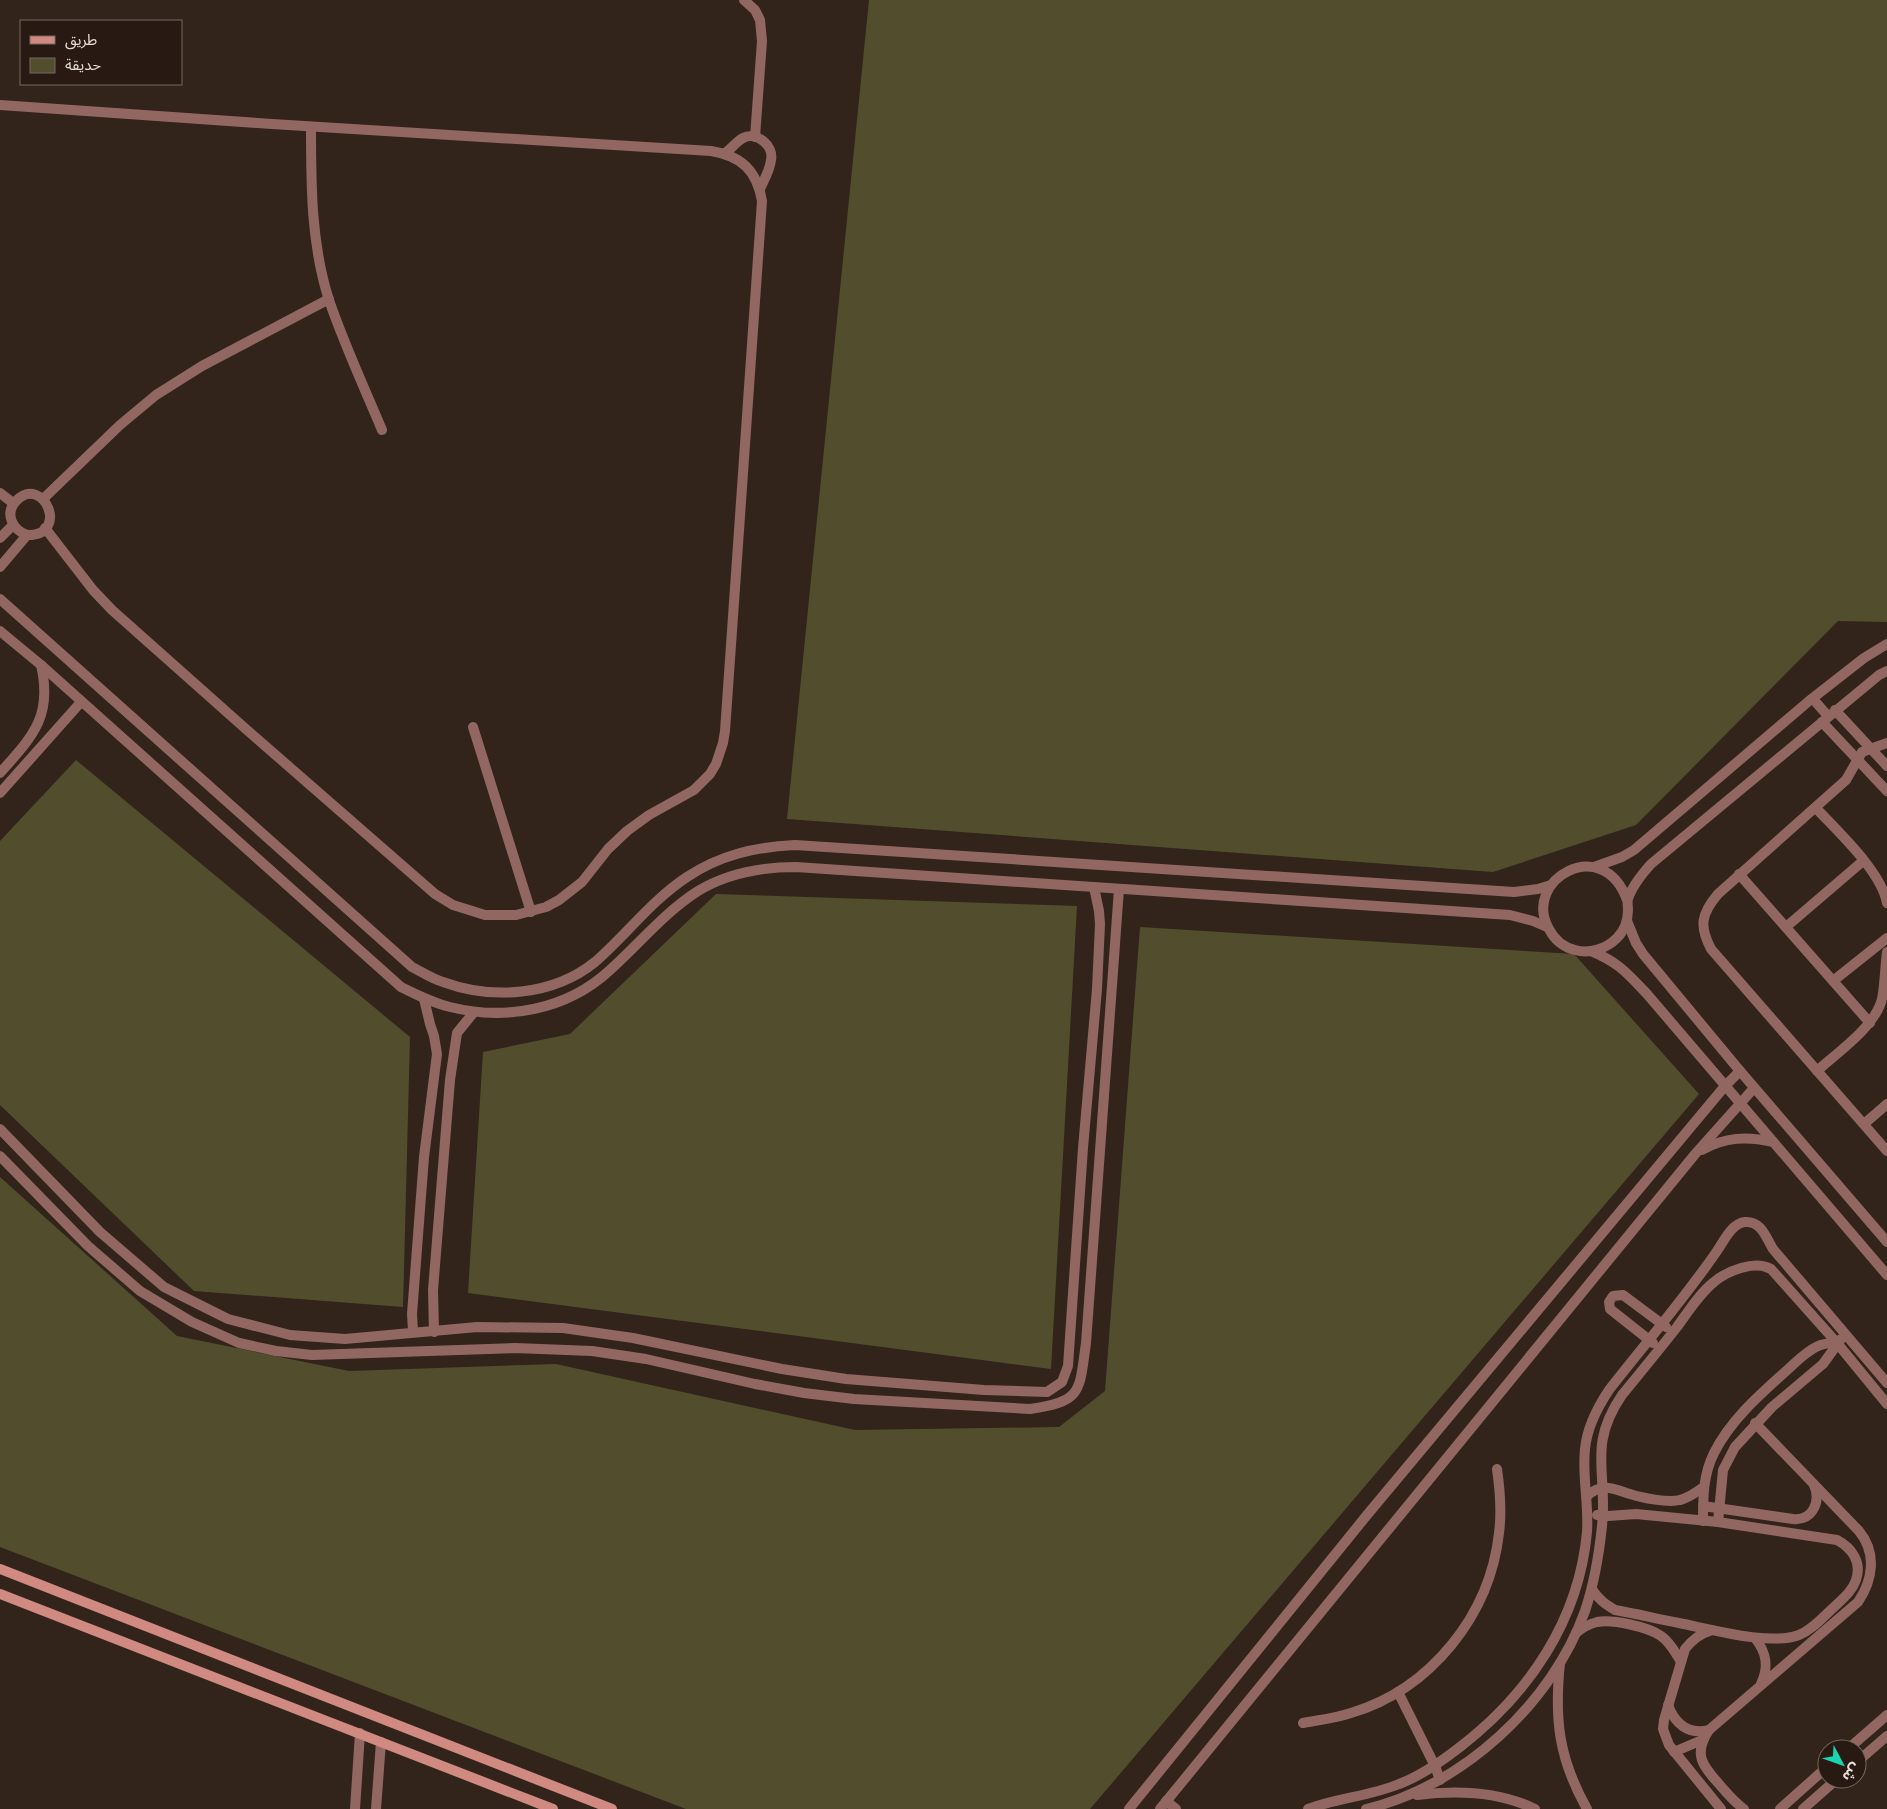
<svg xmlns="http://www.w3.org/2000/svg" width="1887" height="1809" viewBox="0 0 1887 1809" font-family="'Asap Condensed','Noto Sans Arabic',sans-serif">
<rect width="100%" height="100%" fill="#32241b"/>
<g fill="#524e2d">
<polygon points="869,0 1887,0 1887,622 1838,621 1636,825 1493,872 787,819"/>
<polygon points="76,760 410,1037 403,1307 194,1291 0,1105 0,841"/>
<polygon points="716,894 1077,906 1051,1369 468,1293 483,1052 570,1034"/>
<polygon points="1140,927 1574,954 1699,1094 1090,1809 686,1809 0,1547 0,1177 177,1336 349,1371 556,1364 855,1430 1059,1427 1105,1391"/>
</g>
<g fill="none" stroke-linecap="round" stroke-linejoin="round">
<g stroke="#936761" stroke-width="10">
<polyline points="744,0 755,10 760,20 762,41 755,137"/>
<path d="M0 105 272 124 711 151C742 156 757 171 762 201L725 731 723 743 716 764 710 774 694 790 649 815 627 831 608 849 582 882 559 900 546 907 516 915H485L453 905 435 894 247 730 112 610 93 590 45 528"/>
<path d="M311 127C311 185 311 244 329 300 344 344 364 387 382 430"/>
<path d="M725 153C731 149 737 141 743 138 757 131 774 146 771 160 770 170 764 180 760 189"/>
<polyline points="0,493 13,503"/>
<polyline points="43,499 120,425 156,395 202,366 329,299"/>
<polyline points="0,538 13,525"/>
<path d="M0 567 27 535C71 536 43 473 16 501 4 514 13 530 27 535"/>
<path d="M0 599 412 967C422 972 432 979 443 982 492 1000 553 996 595 962 626 935 652 900 687 877 720 855 755 847 795 845L1514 892 1538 889 1551 885"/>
<path d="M0 631 41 665 401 987C417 995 433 1003 450 1007 506 1021 567 1010 610 970 639 944 665 912 698 891 728 873 762 867 796 867L1510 915 1533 921 1547 927"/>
<polyline points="1813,699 1828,716"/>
<polyline points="1835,710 1887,766"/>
<polyline points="1822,722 1887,791"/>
<polyline points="473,727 531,912"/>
<path d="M1887 743 1862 752 1846 780 1718 894C1701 914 1699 926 1711 949L1887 1151"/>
<path d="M0 773C32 737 53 717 41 665"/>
<polyline points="0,793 81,702"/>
<path d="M1816 808C1838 832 1881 871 1887 903"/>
<polyline points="1594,867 1622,857 1634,850 1809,701 1864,658 1887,644"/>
<polyline points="1739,874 1870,1023"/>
<path d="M1627 900C1603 833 1521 880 1549 929 1554 939 1563 947 1575 950 1590 954 1606 949 1617 938 1624 931 1628 920 1628 910 1628 906 1627 902 1628 899 1632 886 1642 874 1651 864L1879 675 1887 671"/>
<polyline points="1627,921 1636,943 1643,954 1740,1071 1887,1242"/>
<polyline points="1786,927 1863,861"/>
<path d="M1591 951C1618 962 1627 973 1647 994L1887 1275"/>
<polyline points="1833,981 1887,938"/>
<path d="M1817 1071C1838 1052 1875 1027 1882 999 1885 984 1885 967 1887 952"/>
<polyline points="1864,1124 1887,1104"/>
<polyline points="0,1129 100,1232 164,1287 228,1319 290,1335 345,1339 477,1327 563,1328 633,1338 782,1369 846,1379 984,1390 1047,1392 1062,1382 1068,1366 1083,1148 1097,989 1100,924 1099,911 1094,887"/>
<path d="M1702 1150C1725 1137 1747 1136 1773 1142"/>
<path d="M0 1156 88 1246 140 1291 192 1322 239 1343 276 1351 312 1355 515 1348 592 1351 646 1359 755 1384 804 1393 854 1399 1030 1409C1083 1401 1079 1392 1086 1343L1119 889"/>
<polyline points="413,1331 412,1314 424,1157 437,1054 434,1036 430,1024 424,999"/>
<polyline points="434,1332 433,1290 450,1080 457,1033 474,1012"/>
<polyline points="1653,1343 1610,1309 1609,1302 1613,1296 1623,1295 1666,1327"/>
<path d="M1587 1496C1602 1482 1614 1489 1630 1494 1642 1498 1668 1503 1680 1500 1689 1498 1696 1492 1704 1487"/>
<path d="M1703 1506 1793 1519C1813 1521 1821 1501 1814 1485"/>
<path d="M1703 1521C1703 1497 1703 1475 1714 1453 1730 1421 1758 1396 1785 1372 1795 1363 1805 1352 1818 1346 1824 1343 1830 1343 1837 1343"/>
<polyline points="1718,1522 1723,1470 1735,1447 1772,1407 1823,1364 1841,1339"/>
<path d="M1592 1589C1598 1599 1605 1604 1615 1610 1637 1614 1658 1619 1679 1623 1710 1629 1770 1646 1799 1635 1812 1630 1822 1618 1832 1609 1841 1600 1852 1592 1856 1580 1862 1562 1852 1548 1837 1540L1718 1522 1636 1514 1608 1516 1597 1515"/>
<path d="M1712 1630C1700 1634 1693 1639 1685 1649L1664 1720 1663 1729 1669 1745 1721 1809"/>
<path d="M1576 1633C1582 1628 1589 1624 1597 1622 1612 1619 1649 1627 1661 1636 1670 1642 1675 1652 1680 1660"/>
<path d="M1755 1638C1767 1653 1769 1667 1761 1684"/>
<path d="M1560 1663C1554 1720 1559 1759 1587 1809"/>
<polyline points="1398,1692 1435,1766 1440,1780"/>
<path d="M1668 1705C1675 1724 1688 1735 1709 1730"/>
<path d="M1303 1723C1319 1720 1336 1718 1351 1713 1431 1689 1490 1615 1499 1533 1502 1511 1500 1490 1497 1469"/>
<polyline points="1848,1749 1887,1715"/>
<polyline points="1674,1752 1702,1740"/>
<polyline points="1857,1762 1887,1736"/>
<path d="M1417 1795C1457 1790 1498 1791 1535 1809"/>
<polyline points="1166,1801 1176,1809"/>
<polyline points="355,1809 360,1733"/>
<polyline points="376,1809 381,1742"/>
<polyline points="1129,1809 1367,1515 1725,1086 1740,1071"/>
<polyline points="1160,1809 1696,1153 1754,1088"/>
<path d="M1308 1809C1338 1798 1370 1796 1399 1784 1421 1776 1442 1761 1460 1747 1529 1694 1579 1620 1587 1532 1589 1504 1582 1477 1585 1449 1587 1427 1597 1408 1609 1390 1645 1344 1684 1299 1717 1251 1724 1241 1732 1223 1745 1222 1762 1221 1766 1238 1773 1249L1887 1383"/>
<path d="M1366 1809C1461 1787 1552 1704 1585 1611 1594 1584 1599 1555 1602 1526 1608 1473 1587 1446 1622 1395 1640 1373 1659 1350 1677 1327 1688 1312 1699 1294 1714 1282 1727 1271 1754 1260 1771 1269L1837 1343 1887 1404"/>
<path d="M1744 1809C1734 1802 1727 1793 1719 1784 1702 1765 1693 1754 1709 1730L1858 1602C1873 1580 1877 1553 1859 1531L1755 1423"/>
<polyline points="1780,1809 1827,1767"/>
<polyline points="1803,1809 1837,1779"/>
</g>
<g stroke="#d18a82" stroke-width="10">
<polyline points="0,1569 612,1809"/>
<polyline points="0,1594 553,1809"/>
</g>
</g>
<rect x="20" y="20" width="162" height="65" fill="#281a12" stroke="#746860"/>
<rect x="30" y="36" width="25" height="8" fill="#d18a82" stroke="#746860"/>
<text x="65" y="45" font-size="15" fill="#e6dcd6">طريق</text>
<rect x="30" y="58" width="25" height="15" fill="#524e2d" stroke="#746860"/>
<text x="65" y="70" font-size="15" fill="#e6dcd6">حديقة</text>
<g transform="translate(1842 1764) rotate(131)"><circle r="24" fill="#281a12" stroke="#746860"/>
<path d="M0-4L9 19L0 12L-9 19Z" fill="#19d5b2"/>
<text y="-8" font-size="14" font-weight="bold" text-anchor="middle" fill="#e6dcd6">ش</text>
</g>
</svg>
